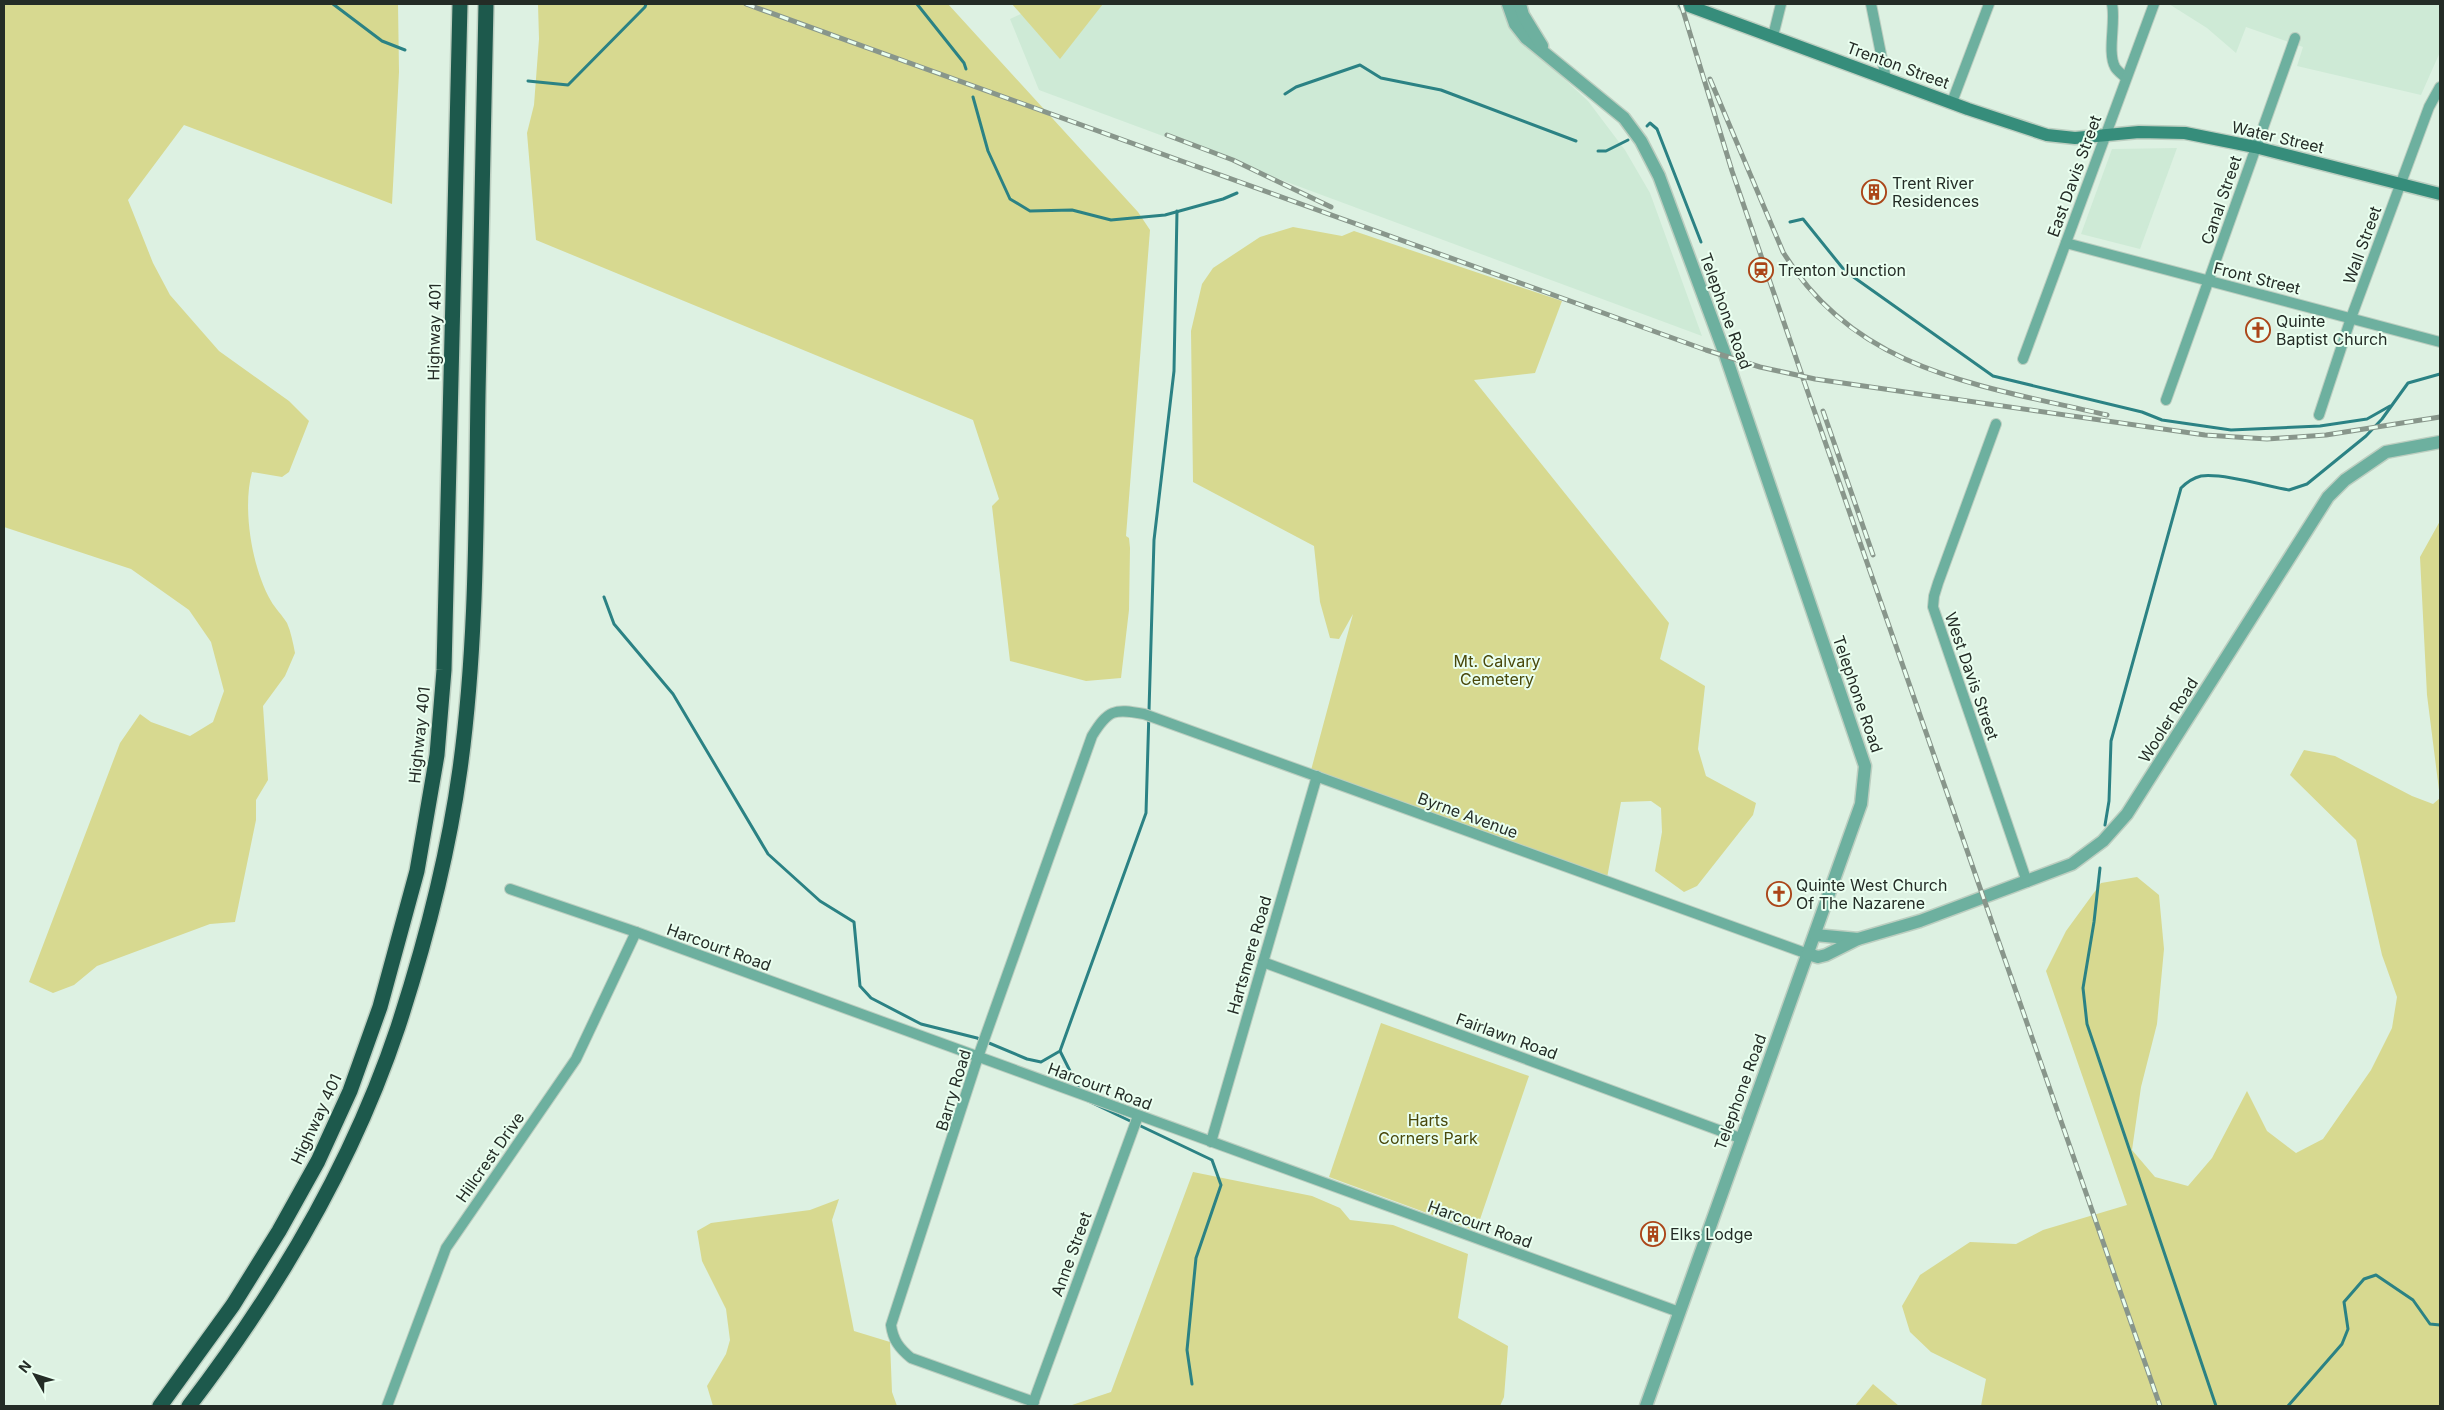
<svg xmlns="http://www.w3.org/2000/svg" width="2444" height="1410" viewBox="0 0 2444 1410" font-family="Inter,sans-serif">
<rect width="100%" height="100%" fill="#ddf1e2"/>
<g fill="#ceead6">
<polygon points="1042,4 1504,4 1509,28 1588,101 1625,150 1650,193 1702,336 1039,90 1010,19"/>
<polygon points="2169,4 2440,4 2440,52 2421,95 2297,66 2303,47 2246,27 2236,53 2207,28"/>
<polygon points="2177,148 2140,249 2081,234 2112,149"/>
</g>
<g fill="#d7d990">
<path d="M4 4H398L399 72 392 204 184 125 128 200 153 263 170 295 219 351 289 401 309 421 289 472 282 477 252 472C242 509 252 568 271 601 275 608 282 615 287 623 291 632 293 643 295 653L285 676 263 706 268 780 256 800V820L235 922 210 924 97 966 74 985 53 993 29 982 120 743 140 714 151 722 190 736 213 722 224 691 211 642 189 610 131 569 4 527Z"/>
<polygon points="538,4 948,4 1138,212 1150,230 1126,536 1129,538 1130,548 1129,610 1121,678 1086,681 1010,661 992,506 999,499 973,420 536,240 527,133 534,105 539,39"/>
<polygon points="1012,4 1103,4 1060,59"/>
<polygon points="1293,227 1342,236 1354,231 1562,301 1535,373 1474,380 1669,623 1660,659 1705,686 1698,749 1706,776 1756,803 1753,815 1697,886 1684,892 1655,871 1662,832 1661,808 1651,801 1621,802 1607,878 1310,774 1353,614 1339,639 1330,638 1320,602 1314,546 1193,482 1191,331 1202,284 1213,268 1260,237"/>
<polygon points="2440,521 2440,1406 1981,1406 1986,1379 1931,1352 1910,1332 1902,1306 1920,1275 1970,1242 2016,1244 2043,1230 2127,1205 2046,971 2066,931 2101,883 2137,877 2159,895 2164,949 2157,1024 2141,1087 2132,1150 2155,1177 2188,1186 2212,1158 2247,1091 2267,1131 2296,1153 2323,1139 2371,1070 2392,1028 2397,997 2382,955 2356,840 2290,775 2304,750 2335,756 2412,796 2433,804 2440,798 2427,695 2420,557"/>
<polygon points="1381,1023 1529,1076 1476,1231 1329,1177"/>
<polygon points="1193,1172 1312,1196 1340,1208 1350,1220 1393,1225 1468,1254 1458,1318 1508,1346 1504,1397 1500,1406 1069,1406 1111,1392"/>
<polygon points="839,1199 832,1220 854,1331 890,1342 892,1392 897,1406 713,1406 707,1386 726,1354 730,1340 726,1309 702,1261 697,1231 711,1223 810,1210"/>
<polygon points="1873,1384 1899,1406 1855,1406"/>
</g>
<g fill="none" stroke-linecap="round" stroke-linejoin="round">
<g stroke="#2b8284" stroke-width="3">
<polyline points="333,4 382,41 405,50"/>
<polyline points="917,4 964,63 966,69"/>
<polyline points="528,81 568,85 645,7 646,4"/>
<polyline points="1285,94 1296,87 1360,65 1381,78 1441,90 1576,141"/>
<polyline points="973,97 988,151 1010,199 1030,211 1072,210 1111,220 1165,215 1223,199 1237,193"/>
<polyline points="1647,126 1650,123 1657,129 1701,242"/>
<polyline points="1598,151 1606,151 1628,140"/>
<polyline points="1790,222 1803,219 1845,271 1993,376 2142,412 2162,420 2231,430 2320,426 2367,419 2390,406"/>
<polyline points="604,597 614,624 673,694 768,854 820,901 854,922 860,986 871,998 921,1024 977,1038 1027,1059 1041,1062 1060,1051 1146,813 1154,540 1174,371 1177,211"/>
<path d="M2105 825 2109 801 2111 741 2181 488C2187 482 2193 478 2201 476 2222 473 2267 486 2289 490L2307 484 2366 436 2382 419 2408 383 2440 374"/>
<polyline points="2100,868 2094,922 2083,988 2087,1024 2216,1406"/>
<polyline points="1060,1051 1080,1091"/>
<polyline points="1084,1099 1212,1160 1221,1185 1196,1258 1187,1350 1192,1384"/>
<polyline points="2288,1406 2342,1344 2348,1329 2344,1302 2364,1279 2376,1275 2413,1300 2430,1324 2440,1325"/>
</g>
<defs>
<g id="minor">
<polyline points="1871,4 1886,79"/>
<path d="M2112 4C2116 22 2107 52 2115 67 2117 71 2123 75 2126 78"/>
<polyline points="1773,36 1781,4"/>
<polyline points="1952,102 1989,4"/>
<polyline points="2066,243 2440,342"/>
<polyline points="2023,359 2154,4"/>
<polyline points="2166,400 2295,38"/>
<polyline points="2319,415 2351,318 2429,107 2440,87"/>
<polyline points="1996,424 1938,583 1934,596 1933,607 2027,882"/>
<polyline points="510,889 636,932 1679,1312"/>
<polyline points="1263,962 1740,1138"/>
<polyline points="1211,1142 1317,776"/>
<path d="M1034 1402 911 1358C899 1348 893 1340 891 1325L978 1057 1092 736C1108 710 1114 708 1144 714L1808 954"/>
<polyline points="387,1406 446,1248 576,1059 636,932"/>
<polyline points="1032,1406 1138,1116"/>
</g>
<g id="tertiary">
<polyline points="1508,4 1515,24 1526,38 1624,118 1641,141 1659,176 1726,357 1865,766 1861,804 1646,1406"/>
<polyline points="1520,4 1523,15 1542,46"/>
<polyline points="1815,935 1858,939"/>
<polyline points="1808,954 1818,957 1826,955 1858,939 1920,921 2072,864 2103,841 2127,814 2328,497 2345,480 2386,452 2440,442"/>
</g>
<polyline id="secondary" points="1684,4 1968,109 2047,135 2075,138 2139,132 2185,133 2255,147 2440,194"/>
<g id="motorway">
<polyline points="160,1406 233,1305 279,1231 318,1161 350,1091 380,1007 417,871 437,755 444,670 460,4"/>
<path d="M189 1406C277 1291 352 1165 398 1027 425 944 448 856 460 769 477 646 476 519 478 394 481 264 484 134 486 4"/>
</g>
</defs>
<use href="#minor" stroke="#bccec0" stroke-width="12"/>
<use href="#tertiary" stroke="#bccec0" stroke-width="15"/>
<use href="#secondary" stroke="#bccec0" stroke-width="15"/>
<use href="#motorway" stroke="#bccec0" stroke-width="18"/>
<use href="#minor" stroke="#6db09f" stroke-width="10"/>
<use href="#tertiary" stroke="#6db09f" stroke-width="12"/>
<use href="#secondary" stroke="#368d7b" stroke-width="12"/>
<use href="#motorway" stroke="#1d594c" stroke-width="15"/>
<defs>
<g id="rail">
<polyline points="746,4 1706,350 1760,367 1815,379 2205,435 2267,439 2326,435 2440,417"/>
<polyline points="1681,4 1732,171 1805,384 2160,1406"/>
<path d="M1710 79 1783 252C1855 372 1983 386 2107 415"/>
<polyline points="1167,135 1233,160 1331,207"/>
<polyline points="1823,411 1873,555"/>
</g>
</defs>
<use href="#rail" stroke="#88968b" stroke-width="5"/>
<use href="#rail" stroke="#eafff0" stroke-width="3" stroke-dasharray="9" stroke-linecap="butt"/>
</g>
<defs>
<symbol id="building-ring" viewBox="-11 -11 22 22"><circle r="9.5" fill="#eafff0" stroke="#ab4619" stroke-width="1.5"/><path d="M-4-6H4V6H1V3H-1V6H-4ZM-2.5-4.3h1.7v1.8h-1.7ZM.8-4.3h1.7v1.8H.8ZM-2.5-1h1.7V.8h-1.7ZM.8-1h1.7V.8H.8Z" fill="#ab4619"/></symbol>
<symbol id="station-ring" viewBox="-11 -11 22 22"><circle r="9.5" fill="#eafff0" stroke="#ab4619" stroke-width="1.5"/><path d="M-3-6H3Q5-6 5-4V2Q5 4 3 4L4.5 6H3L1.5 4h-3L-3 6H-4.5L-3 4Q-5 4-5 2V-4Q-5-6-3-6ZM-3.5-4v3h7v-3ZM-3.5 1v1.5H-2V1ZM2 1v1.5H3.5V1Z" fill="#ab4619"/></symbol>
<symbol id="church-ring" viewBox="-11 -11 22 22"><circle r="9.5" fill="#eafff0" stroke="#ab4619" stroke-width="1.5"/><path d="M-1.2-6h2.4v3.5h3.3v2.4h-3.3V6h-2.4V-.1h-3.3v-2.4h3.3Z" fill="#ab4619"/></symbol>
</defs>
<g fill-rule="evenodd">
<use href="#building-ring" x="1860" y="178" width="28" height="28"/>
<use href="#station-ring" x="1747" y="256" width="28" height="28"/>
<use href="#church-ring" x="2244" y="316" width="28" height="28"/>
<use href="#church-ring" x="1765" y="880" width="28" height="28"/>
<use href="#building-ring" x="1639" y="1220" width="28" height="28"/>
</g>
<g text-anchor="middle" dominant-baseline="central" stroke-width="4" stroke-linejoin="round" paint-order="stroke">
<g font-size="16" fill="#242c26" stroke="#eafff0">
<text transform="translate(1898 65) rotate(20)">Trenton Street</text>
<text transform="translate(2278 137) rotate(13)">Water Street</text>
<text transform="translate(2074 176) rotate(-70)">East Davis Street</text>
<text transform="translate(2221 200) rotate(-71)">Canal Street</text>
<text transform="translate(2362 245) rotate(-70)">Wall Street</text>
<text transform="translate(2257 278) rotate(14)">Front Street</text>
<text transform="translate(1726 311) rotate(70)">Telephone Road</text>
<text transform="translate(434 332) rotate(-89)">Highway 401</text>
<text transform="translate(1972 676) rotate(71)">West Davis Street</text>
<text transform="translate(1858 694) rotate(71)">Telephone Road</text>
<text transform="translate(2168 720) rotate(-58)">Wooler Road</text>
<text transform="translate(419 735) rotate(-84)">Highway 401</text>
<text transform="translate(1468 815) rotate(20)">Byrne Avenue</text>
<text transform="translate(719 947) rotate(20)">Harcourt Road</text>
<text transform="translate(1249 955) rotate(-74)">Hartsmere Road</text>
<text transform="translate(1507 1036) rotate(20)">Fairlawn Road</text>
<text transform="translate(1100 1086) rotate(20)">Harcourt Road</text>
<text transform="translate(953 1090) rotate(-73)">Barry Road</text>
<text transform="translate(1740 1092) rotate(-70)">Telephone Road</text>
<text transform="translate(316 1119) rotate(-65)">Highway 401</text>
<text transform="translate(490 1157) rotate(-55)">Hillcrest Drive</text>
<text transform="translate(1480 1224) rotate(20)">Harcourt Road</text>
<text transform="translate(1071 1254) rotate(-70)">Anne Street</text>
</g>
<g font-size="16" fill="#242c26" stroke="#eafff0" text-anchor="start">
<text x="1892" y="183">Trent River<tspan x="1892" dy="18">Residences</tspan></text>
<text x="1778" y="270">Trenton Junction</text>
<text x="2276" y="321">Quinte<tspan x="2276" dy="18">Baptist Church</tspan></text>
<text x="1796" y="885">Quinte West Church<tspan x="1796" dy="18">Of The Nazarene</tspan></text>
<text x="1670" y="1234">Elks Lodge</text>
</g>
<g font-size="16" fill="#49480a" stroke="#eafff0">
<text x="1497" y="661">Mt. Calvary<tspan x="1497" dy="18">Cemetery</tspan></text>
<text x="1428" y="1120">Harts<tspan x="1428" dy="18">Corners Park</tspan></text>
</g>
</g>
<rect width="2444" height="1410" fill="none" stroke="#242c26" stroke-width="10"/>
<g transform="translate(35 1375) rotate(309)" stroke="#eafff0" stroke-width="4" paint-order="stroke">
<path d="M0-4L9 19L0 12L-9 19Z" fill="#242c26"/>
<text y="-8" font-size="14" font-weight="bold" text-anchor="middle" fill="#242c26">N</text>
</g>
</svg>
